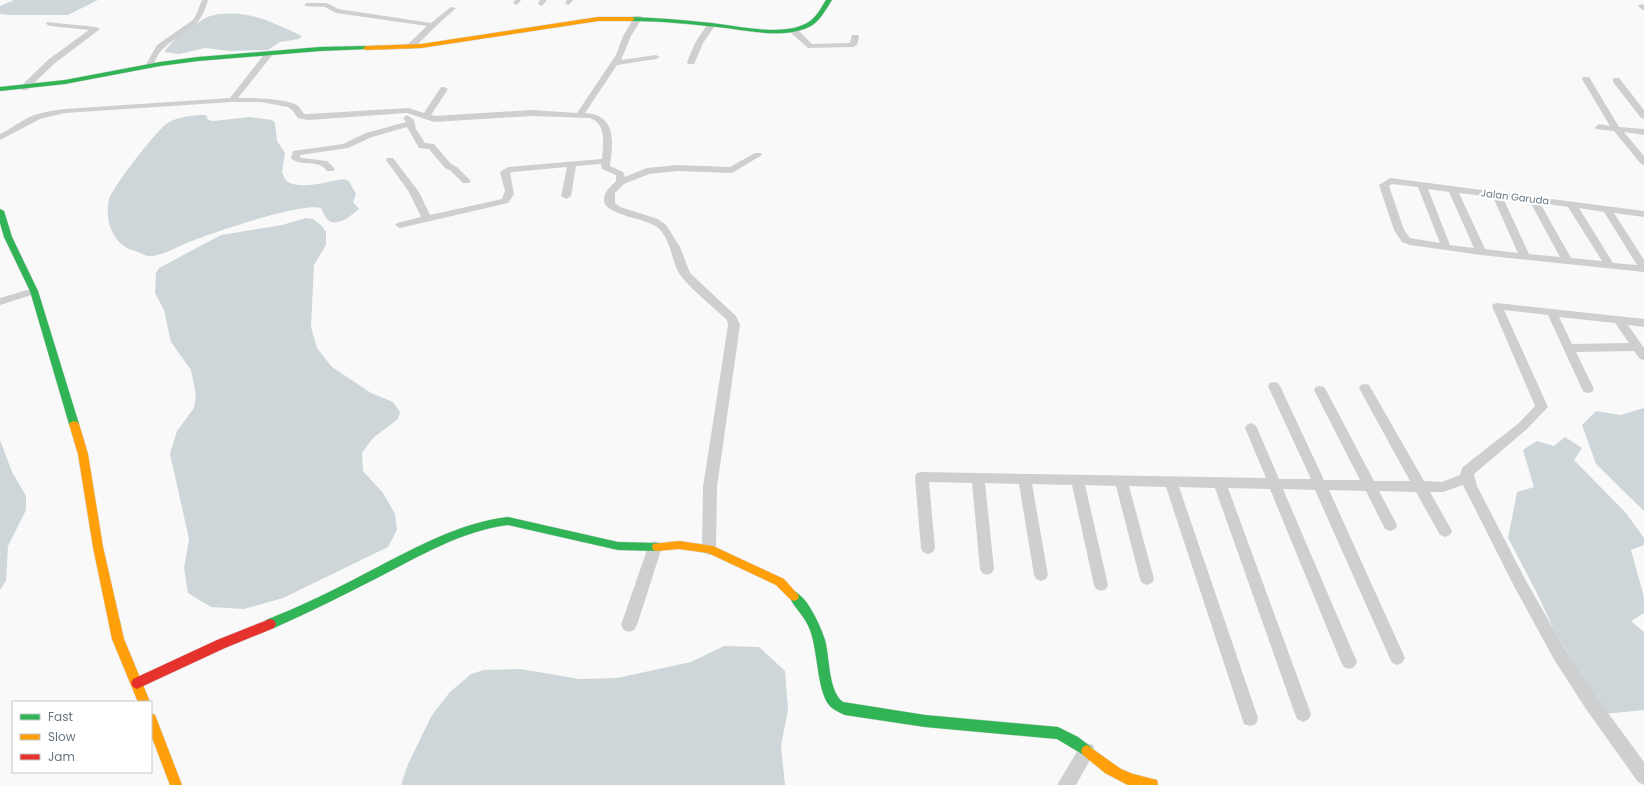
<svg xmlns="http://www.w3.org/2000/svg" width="1644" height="785" viewBox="0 0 1644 785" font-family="Poppins,sans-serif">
<rect width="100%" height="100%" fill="#f9f9f9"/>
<g fill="#ced6d9">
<polygon points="14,0 98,0 68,15 12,15 0,14 0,6"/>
<path d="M218 14C225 14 233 13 240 14 261 16 282 27 302 36L299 39 280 42 268 50 230 51 205 48 179 54 164 52 179 34 207 17Z"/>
<path d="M200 115H206L208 120 213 121 250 117 272 120 275 123 277 141 285 153 282 172C283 175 285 180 288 182 302 190 329 181 344 179L349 181 356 194 353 202 359 209C352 215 336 229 327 219 324 216 323 211 321 208 301 202 212 233 189 242 179 246 160 257 149 256 146 256 141 253 138 252 134 250 127 249 124 246 110 237 105 215 109 200 111 189 155 133 165 125 175 117 189 116 200 115Z"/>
<polygon points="306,218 313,219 321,225 326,232 326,245 314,265 311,327 317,348 332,367 371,393 393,402 400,412 398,419 373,438 362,453 363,471 383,493 395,514 397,530 388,547 283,598 244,609 211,607 188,593 184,568 189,539 170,454 177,431 194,408 196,395 191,370 171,342 164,310 155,293 156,273 159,268 221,235 282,225"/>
<polygon points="1644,408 1644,511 1596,464 1582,425 1596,411 1620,415"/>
<polygon points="1565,437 1582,448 1574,460 1626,513 1644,538 1644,545 1631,550 1644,597 1644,613 1631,621 1644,632 1644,710 1604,714 1555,632 1536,591 1508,538 1517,492 1534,487 1523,450 1537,441 1554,446"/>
<polygon points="0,440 12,472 26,496 26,510 8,546 6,581 0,590"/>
<polygon points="724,646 759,647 785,671 788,710 781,746 785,785 401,785 408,764 432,715 450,692 471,674 484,670 521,669 579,679 617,678 691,662"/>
</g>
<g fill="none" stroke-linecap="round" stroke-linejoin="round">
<defs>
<g id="fast">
<path d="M826 0H832C826 9 820 21 811 26 783 40 747 30 717 27 689 24 661 21 632 21L629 19 632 17C658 18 685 20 711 23 739 26 782 37 807 23 816 18 821 8 826 0Z"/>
<polygon points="366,46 369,48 368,49 320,51 198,61 160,66 65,84 0,91 0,87 65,80 160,62 198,57 320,47"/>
<polygon points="0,209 4,211 12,237 38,291 79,424 77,426 71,426 69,424 30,291 4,237 0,223"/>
<path d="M508 517 618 542 657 543 661 544 662 547 661 550 657 551 618 550 508 525C461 531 420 556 379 577 344 595 310 612 274 628L270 629 266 628 264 624 266 620C302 606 336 589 370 571 415 548 458 523 508 517Z"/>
<path d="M794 591C800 594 806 601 809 606 816 617 821 628 825 640 830 658 828 691 843 702L925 715 1058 727 1078 737 1091 747 1093 751 1091 755 1087 757 1057 739 925 727 845 715C839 712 833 710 829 705 817 690 818 651 810 630 805 616 794 608 789 596L790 593Z"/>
</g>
<g id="slow">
<polygon points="598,17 632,17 635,19 632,21 598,21 421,48 366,50 363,48 366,46 421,44"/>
<polygon points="74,421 77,422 79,424 88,454 103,547 124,639 150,702 138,702 112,639 93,547 78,454 69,424 71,422"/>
<polygon points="679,541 713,546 784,579 799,596 798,599 794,601 790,599 776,585 708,553 679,549 657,551 653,550 652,547 653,544"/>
<polygon points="151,713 155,715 182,785 170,785 151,735"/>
<polygon points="1087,745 1121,769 1133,774 1157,780 1158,785 1128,785 1124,783 1105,773 1083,755 1081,751 1083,747"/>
</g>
<polygon id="jam" points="270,619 274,620 276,624 274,628 225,648 141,687 137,689 133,687 131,683 133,679 217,640"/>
</defs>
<use href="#fast" stroke="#d5d6d7" stroke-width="1"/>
<use href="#slow" stroke="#d5d6d7" stroke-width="1"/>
<use href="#jam" stroke="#d5d6d7" stroke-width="1"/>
<g fill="#cecfd0" fill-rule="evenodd">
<path d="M202 0H208C199 33 184 28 163 49 157 54 155 62 152 68H146L145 66 157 45 193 20 197 13Z"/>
<polygon points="515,0 521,0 518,4 516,5 513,3"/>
<polygon points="540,0 547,0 543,5 541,6 538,4"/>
<polygon points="567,0 573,0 570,4 568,5 565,3"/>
<polygon points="307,3 327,3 338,9 431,23 451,7 456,8 435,27 413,49 407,49 407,45 427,26 336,13 325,7 305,6 305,4"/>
<polygon points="1641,4 1644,5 1644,11 1638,6"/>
<path d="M635 16H641L642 18 631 36 621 60 656 55 660 57 656 59 617 65 585 113C617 115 613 142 610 166L623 172 625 177 647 168 677 165 730 167 755 153H761L762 155 732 173 677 171 649 174 624 184 615 193V203L620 207 658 219 666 225 680 247 690 273 736 316 740 325 717 487 716 549 714 553 709 555 704 553 702 549 703 487 728 325 727 320C713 307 692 290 681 276 671 263 672 239 657 227 646 219 610 215 605 204 601 194 610 187 616 181V175L602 169 601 164 576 166 571 196 566 199 561 196 567 167 513 172 510 173 514 194 508 203 400 228 395 225 397 223 421 217 409 192 386 160 387 158H393L419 192 430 215 502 199 505 191 500 172 508 167 602 159C603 144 607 124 590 118L532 116 434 122 407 113 308 120 298 118 292 110 288 107 261 102H232L65 113 40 119 0 140V134C12 128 22 120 34 115 44 112 55 110 65 109L230 98 266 52H269L273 54 238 98C251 98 288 98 298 106 300 108 302 111 304 114H308L408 108 424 113 441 87H444L448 89 431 115 435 116 532 110 577 113 616 55 623 36Z"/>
<polygon points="47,22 96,27 100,29 55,63 27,90 21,90 21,86 49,59 89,30 50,26 46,24"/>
<polygon points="709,22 712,22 716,24 703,43 695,62 694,64 688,64 687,62 695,43"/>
<polygon points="790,28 796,28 812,44 850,43 852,35 858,35 859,37 857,45 853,47 808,48 790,32"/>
<polygon points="1583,77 1589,77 1619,127 1644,129 1644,135 1624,132 1644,156 1644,165 1641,164 1614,131 1596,129 1595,127 1599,124 1610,126 1582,79"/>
<polygon points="1613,78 1619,78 1644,110 1644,119 1641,118 1613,82"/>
<path d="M407 115 414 120 416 129 425 143 434 144 451 164 457 167 471 181 469 183H463L451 171 445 168 429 149 419 148 407 127 372 137 348 148 300 155V157L302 158 327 161 335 169 333 171H327C318 158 301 168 291 158L293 151 343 144 366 133 406 122 403 118Z"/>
<path d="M1390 178 1644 211V217L1614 213 1644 260V272L1481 255 1410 245 1402 242 1394 230 1379 185ZM1392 184 1418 187 1440 243 1410 238 1404 230 1389 186ZM1428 189 1449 192 1474 248 1450 245ZM1459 193 1493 197 1518 253 1485 249ZM1503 198 1530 202 1560 257 1529 254ZM1540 203 1568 207 1602 261 1571 258ZM1579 208 1604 212 1637 265 1613 263Z"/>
<polygon points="34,288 39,291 38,293 0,305 0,298"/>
<path d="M1497 303 1644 319V327L1628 325 1644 348V360L1640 359 1634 351 1576 352 1594 389 1592 392 1588 393 1584 392 1582 389 1548 315 1504 310 1548 407 1527 429 1474 474 1477 486 1525 579 1566 651 1597 698 1644 762V785L1638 782 1586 709 1555 661 1515 588 1463 485 1443 492H1430L1452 531 1450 535 1445 537 1440 535 1416 492 1379 491 1397 525 1395 529 1390 531 1385 529 1366 491 1329 490 1405 658 1402 663 1397 665 1392 663 1315 490 1283 489 1357 662 1354 667 1349 669 1344 667 1341 662 1270 489 1228 488 1311 714 1309 719 1303 722 1297 719 1295 714 1215 488 1179 487 1258 718 1256 724 1250 726 1244 724 1242 718 1166 487 1129 486 1154 579 1152 583 1147 585 1142 583 1140 579 1116 486 1085 485 1108 585 1106 589 1101 591 1096 589 1094 585 1072 485 1032 484 1048 575 1046 579 1041 581 1036 579 1034 575 1019 484 985 483 994 569 992 573 987 575 982 573 980 569 972 483 929 482 935 548 933 552 928 554 923 552 921 548 915 477 917 473 922 472 1266 478 1245 428 1247 425 1251 423 1255 425 1257 428 1279 479H1311L1268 386 1270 383 1274 382 1278 383 1280 386 1324 480H1360L1314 390 1316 387 1320 386 1324 387 1326 390 1374 481H1410L1359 388 1361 385 1365 384 1369 385 1424 481 1442 482 1460 475 1462 468 1468 463 1519 423 1535 406 1492 306 1493 304ZM1559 317 1615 323 1629 343 1572 344Z"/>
<polygon points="655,541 660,543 662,547 637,625 634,630 629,632 624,630 621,625 648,547 650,543"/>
<polygon points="1087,743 1093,745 1095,751 1076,785 1057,785 1081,745"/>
</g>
<use href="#fast" fill="#30b455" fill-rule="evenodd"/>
<use href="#slow" fill="#ff9f0a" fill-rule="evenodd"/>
<use href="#jam" fill="#e5322d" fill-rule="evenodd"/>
</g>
<g text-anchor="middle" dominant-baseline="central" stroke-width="4" stroke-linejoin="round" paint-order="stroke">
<g font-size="10" fill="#657683" stroke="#fff">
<text transform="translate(1515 197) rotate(7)">Jalan Garuda</text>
</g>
</g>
<rect x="12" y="701" width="140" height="72" fill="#ffffff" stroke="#c1c8cd"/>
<rect x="20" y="714" width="20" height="6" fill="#30b455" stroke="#c1c8cd"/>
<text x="48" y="721" font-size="12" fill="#657683">Fast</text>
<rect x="20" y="734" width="20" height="6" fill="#ff9f0a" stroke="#c1c8cd"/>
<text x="48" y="741" font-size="12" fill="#657683">Slow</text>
<rect x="20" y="754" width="20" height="6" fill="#e5322d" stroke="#c1c8cd"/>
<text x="48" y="761" font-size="12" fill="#657683">Jam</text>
</svg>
